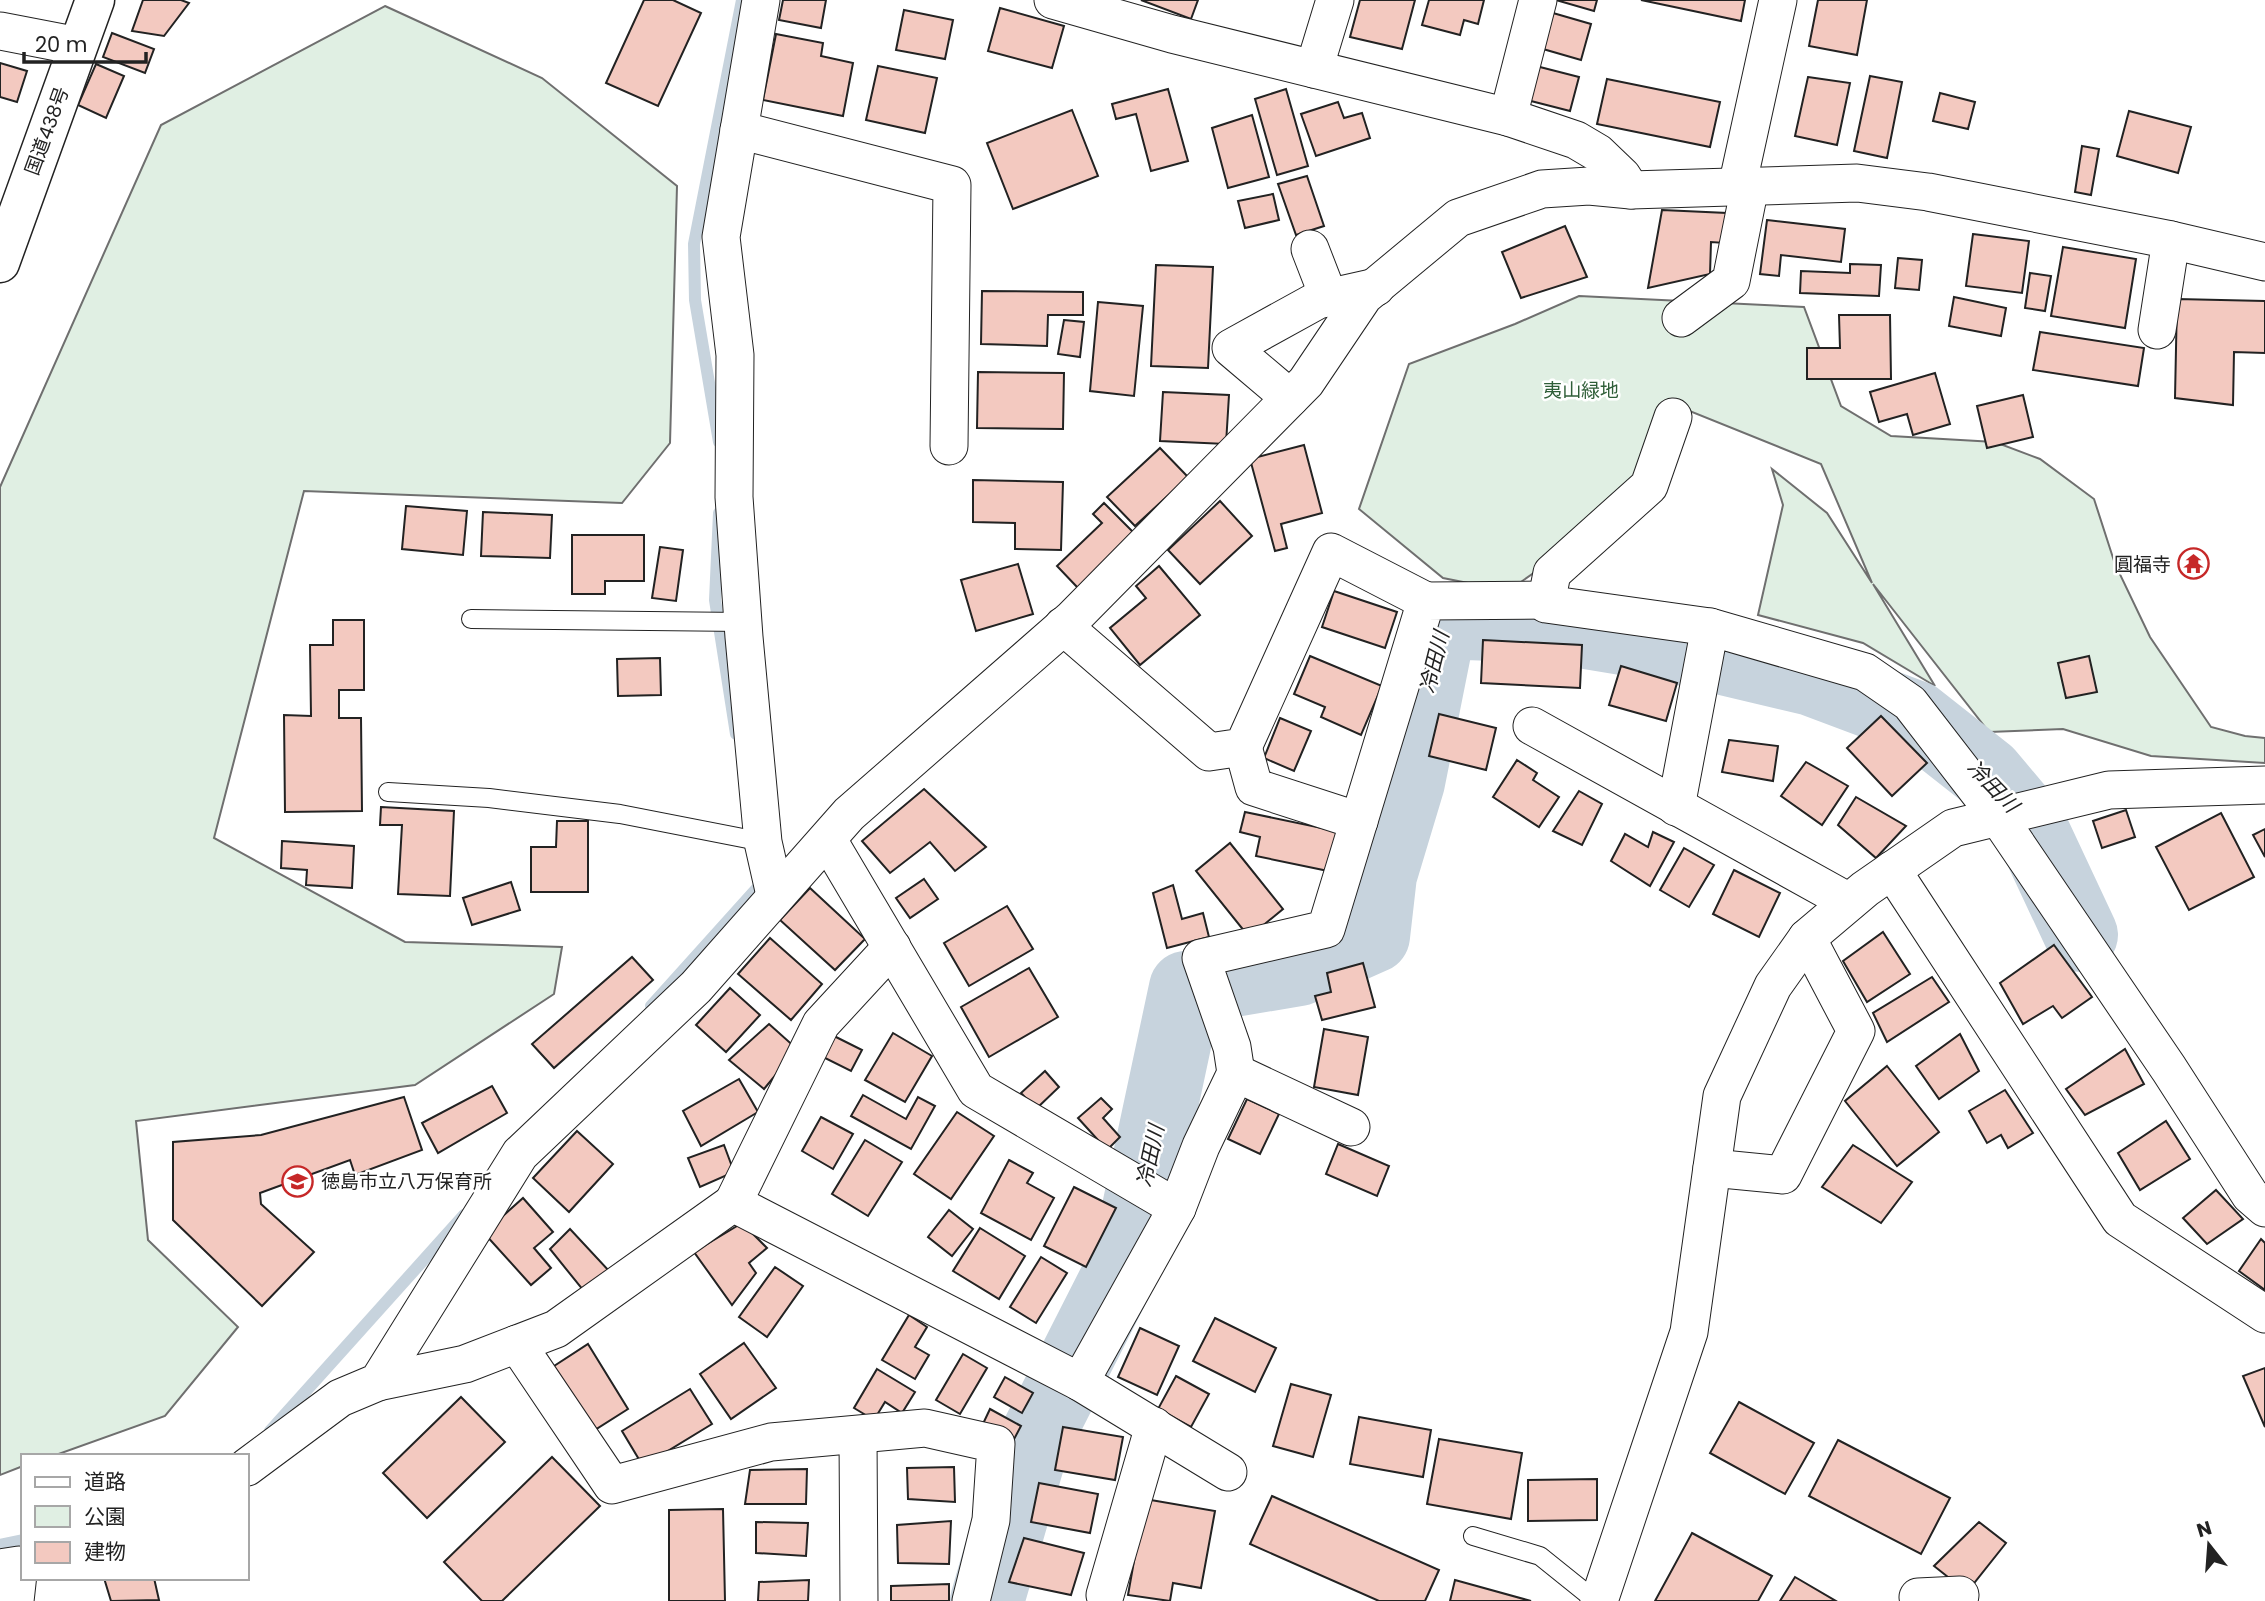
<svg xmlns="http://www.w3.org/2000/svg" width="2265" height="1601" viewBox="0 0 2265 1601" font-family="Poppins,'Noto Sans JP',sans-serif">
<rect width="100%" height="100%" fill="#fff"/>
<g fill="#e0efe3" stroke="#6f6f6f" stroke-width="2">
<polygon points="385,6 542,78 677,186 670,443 622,503 304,491 214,838 405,942 562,947 554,994 415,1085 136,1121 148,1240 238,1327 165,1416 53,1456 23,1456 23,1466 0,1475 0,487 161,125"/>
<polygon points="1579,296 1804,307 1841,406 1891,436 1995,442 2040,459 2094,499 2115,564 2150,637 2211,727 2245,736 2265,738 2265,763 2151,756 2063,729 1989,732 1873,584 1935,686 1863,643 1758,615 1783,505 1772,469 1827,513 1872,583 1821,464 1665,401 1637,480 1545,565 1508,591 1443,578 1359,509 1409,364 1515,324"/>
</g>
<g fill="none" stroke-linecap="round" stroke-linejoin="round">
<g stroke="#c7d3dd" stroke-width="12">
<polyline points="719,442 695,300 694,244 742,0"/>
<polyline points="719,513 715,600 736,734"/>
<polyline points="651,1006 759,886 758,877"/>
<polyline points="270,1431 464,1215"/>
<polyline points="0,1545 23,1540"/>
</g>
<polyline stroke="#c7d3dd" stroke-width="74" points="987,1601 1032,1446 1129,1255 1186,988 1299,969 1373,936 1380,875 1408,782 1440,622 1550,626 1677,647 1812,679 1916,718 1987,774 2029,824 2081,935"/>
</g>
<g fill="#f3c9c0" stroke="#222" stroke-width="2">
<polygon points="143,0 181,0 189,3 164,36 132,31"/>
<polygon points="644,0 673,0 701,13 658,106 606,83"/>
<polygon points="783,0 826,0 821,28 779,20"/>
<polygon points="1141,0 1198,0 1191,19"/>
<polygon points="1360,0 1415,0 1402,49 1350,37"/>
<polygon points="1429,0 1484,0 1478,24 1464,20 1460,35 1422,25"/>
<polygon points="1556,0 1597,0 1594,11"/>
<polygon points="1641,0 1745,0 1741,21"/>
<polygon points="1818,0 1867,0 1857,55 1809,46"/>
<polygon points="1000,8 1064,26 1052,68 988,51"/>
<polygon points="904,10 953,20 945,59 896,50"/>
<polygon points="1553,13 1591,24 1581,60 1543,49"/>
<polygon points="112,33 154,49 145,73 103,57"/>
<polygon points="776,34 823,43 821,56 853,63 843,116 763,100"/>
<polygon points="0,63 27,71 17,102 0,97"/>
<polygon points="96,64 124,76 106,118 78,105"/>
<polygon points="878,66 937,78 925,133 866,120"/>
<polygon points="1536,66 1579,77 1570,111 1527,100"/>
<polygon points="1870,76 1902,82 1887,158 1854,151"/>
<polygon points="1808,77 1850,83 1837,145 1795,136"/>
<polygon points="1607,79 1720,102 1710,147 1597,124"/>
<polygon points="1168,89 1188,161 1151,171 1136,114 1116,119 1112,104"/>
<polygon points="1286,89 1308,166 1277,175 1255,99"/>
<polygon points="1940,93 1975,102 1968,129 1933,121"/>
<polygon points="1338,102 1344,118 1362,113 1370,138 1316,156 1301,114"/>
<polygon points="1072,110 1098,176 1013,209 987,143"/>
<polygon points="2129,111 2191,127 2178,173 2117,156"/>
<polygon points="1252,115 1269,177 1228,188 1212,128"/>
<polygon points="2082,146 2099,149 2091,195 2075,192"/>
<polygon points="1307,176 1324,226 1296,235 1278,184"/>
<polygon points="1273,194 1279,220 1245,228 1238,201"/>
<polygon points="1662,210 1727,213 1725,243 1711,242 1710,274 1648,288"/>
<polygon points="1767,220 1845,229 1841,262 1781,255 1779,276 1760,274"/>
<polygon points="1565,226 1587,277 1521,298 1502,252"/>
<polygon points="1973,234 2029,241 2022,293 1966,286"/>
<polygon points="2063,247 2136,259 2125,328 2051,316"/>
<polygon points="1898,258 1922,260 1919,290 1895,288"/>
<polygon points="1850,264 1881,265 1879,296 1800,293 1801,271 1850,273"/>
<polygon points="1156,265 1213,267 1208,368 1151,366"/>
<polygon points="2030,273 2051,276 2045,311 2025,308"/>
<polygon points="982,291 1083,292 1083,315 1048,315 1047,346 981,344"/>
<polygon points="1954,297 2006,308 2001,336 1949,326"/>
<polygon points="2177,299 2265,301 2265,353 2234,352 2233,405 2175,398"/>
<polygon points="1098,302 1143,306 1134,396 1090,391"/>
<polygon points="1839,315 1890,315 1891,379 1807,379 1807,348 1840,348"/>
<polygon points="1064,320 1084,322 1080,357 1058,354"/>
<polygon points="2040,332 2144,348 2138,386 2033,370"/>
<polygon points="978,372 1064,373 1063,429 977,428"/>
<polygon points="1935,373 1950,424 1913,435 1907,414 1879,422 1870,392"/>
<polygon points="1163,392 1229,395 1226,444 1160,441"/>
<polygon points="2023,395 2033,437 1987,448 1977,406"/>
<polygon points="1304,445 1322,513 1281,524 1287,548 1275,551 1250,459"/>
<polygon points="1160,448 1188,477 1135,526 1107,497"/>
<polygon points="973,480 1063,482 1061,550 1015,549 1015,523 973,522"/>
<polygon points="1220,501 1252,536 1200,584 1168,550"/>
<polygon points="1104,503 1135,534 1078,588 1057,566 1102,523 1093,514"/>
<polygon points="406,506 467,511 463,555 402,549"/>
<polygon points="483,512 552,515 550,558 481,556"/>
<polygon points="572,535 644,535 644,581 605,581 605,594 572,594"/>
<polygon points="660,547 683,550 676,601 652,598"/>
<polygon points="1018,564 1033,614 976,631 961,580"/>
<polygon points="1159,566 1200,615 1140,665 1110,628 1146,598 1136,586"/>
<polygon points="1334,591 1397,612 1385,648 1322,627"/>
<polygon points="333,620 364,620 364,690 339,690 339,718 361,718 362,811 285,812 284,715 311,716 310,645 333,645"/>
<polygon points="1483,640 1582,645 1580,688 1481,683"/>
<polygon points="1310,656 1382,686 1361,735 1321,717 1325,707 1294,694"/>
<polygon points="2089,656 2097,692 2066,698 2058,663"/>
<polygon points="660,658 661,695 618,696 617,659"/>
<polygon points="1621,666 1677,683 1666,721 1609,705"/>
<polygon points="1439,714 1496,728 1486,770 1429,756"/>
<polygon points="1881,716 1927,763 1892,796 1847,748"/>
<polygon points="1280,718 1311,731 1294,771 1264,758"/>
<polygon points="1729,740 1778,746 1773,781 1722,772"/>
<polygon points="1517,760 1537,773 1533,780 1559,797 1539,827 1493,797"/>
<polygon points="1806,762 1848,786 1822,825 1781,796"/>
<polygon points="924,789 986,847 955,871 930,842 890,873 862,841"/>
<polygon points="1579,791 1602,804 1582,845 1553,831"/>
<polygon points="1856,797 1906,826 1876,858 1838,825"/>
<polygon points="381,807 454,811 450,896 398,894 402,825 380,825"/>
<polygon points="2126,810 2135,837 2102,848 2093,821"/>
<polygon points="1245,812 1341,832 1333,872 1256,856 1260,837 1240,832"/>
<polygon points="2221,813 2254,877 2189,910 2156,847"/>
<polygon points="557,821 588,821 588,892 531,892 531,847 556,847"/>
<polygon points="2265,829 2265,857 2253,835"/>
<polygon points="1653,832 1674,842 1650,886 1611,861 1625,834 1648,847"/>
<polygon points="282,841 354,846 352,888 306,885 307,870 281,868"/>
<polygon points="1230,843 1283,909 1249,937 1196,871"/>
<polygon points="1684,848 1714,865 1689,907 1660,890"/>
<polygon points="1734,870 1780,893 1759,937 1713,914"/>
<polygon points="924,879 938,899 910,918 896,898"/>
<polygon points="511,882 520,910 472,925 463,898"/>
<polygon points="1173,885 1182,919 1203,913 1209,937 1167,948 1153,893"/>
<polygon points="810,888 865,939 835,970 780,920"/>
<polygon points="1007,906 1033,949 969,986 944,943"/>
<polygon points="1883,932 1910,974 1867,1002 1843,961"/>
<polygon points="770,938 822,984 791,1020 738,974"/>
<polygon points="2054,945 2092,997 2062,1018 2053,1006 2023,1024 2000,983"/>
<polygon points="632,957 653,980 554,1068 532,1044"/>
<polygon points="1363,963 1375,1007 1322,1020 1315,996 1331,992 1327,973"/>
<polygon points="1029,968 1058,1017 989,1057 961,1007"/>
<polygon points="1932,977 1949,1002 1887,1042 1873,1013"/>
<polygon points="730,988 760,1015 726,1052 696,1025"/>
<polygon points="769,1024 797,1049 764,1089 729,1060"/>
<polygon points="1324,1029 1368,1037 1358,1095 1314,1087"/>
<polygon points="826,1032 862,1050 851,1071 815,1053"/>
<polygon points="893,1033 932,1056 905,1102 865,1080"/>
<polygon points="1960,1034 1979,1071 1939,1099 1916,1066"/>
<polygon points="2125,1049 2144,1084 2085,1115 2066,1089"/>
<polygon points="1887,1066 1939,1132 1897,1166 1845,1101"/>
<polygon points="1045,1071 1059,1087 1036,1109 1021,1093"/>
<polygon points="739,1079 758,1112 701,1146 683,1111"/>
<polygon points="492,1086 507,1113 438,1153 422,1123"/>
<polygon points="2005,1090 2033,1133 2008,1148 2001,1135 1987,1143 1969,1111"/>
<polygon points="863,1095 906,1119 918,1097 935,1106 911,1149 851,1116"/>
<polygon points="404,1097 422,1150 355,1175 350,1160 260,1193 261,1204 314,1252 262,1306 173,1220 173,1142 261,1135"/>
<polygon points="1101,1098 1112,1109 1103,1118 1120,1137 1107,1150 1078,1118"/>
<polygon points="1247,1099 1279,1114 1260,1154 1228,1139"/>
<polygon points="957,1112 994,1136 951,1199 914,1174"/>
<polygon points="821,1117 853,1134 833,1169 802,1151"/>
<polygon points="2166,1121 2190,1159 2140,1190 2118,1153"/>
<polygon points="577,1131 613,1164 569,1212 533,1178"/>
<polygon points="865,1140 902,1162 868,1216 832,1194"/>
<polygon points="1338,1144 1389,1166 1377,1196 1326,1174"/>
<polygon points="724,1145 734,1172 700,1187 688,1158"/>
<polygon points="1853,1145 1912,1182 1881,1223 1822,1187"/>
<polygon points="1009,1160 1033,1173 1027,1183 1054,1198 1031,1240 981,1213"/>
<polygon points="1074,1187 1116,1208 1086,1267 1044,1246"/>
<polygon points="2216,1190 2243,1219 2207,1244 2183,1218"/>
<polygon points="523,1198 553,1232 534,1248 551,1268 531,1285 484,1233"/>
<polygon points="949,1210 973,1229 952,1256 928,1237"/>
<polygon points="742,1223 767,1248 749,1263 756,1273 732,1305 694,1252"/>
<polygon points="980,1228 1025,1256 999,1299 953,1271"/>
<polygon points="570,1229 610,1272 583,1290 550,1249"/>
<polygon points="2261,1239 2265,1243 2265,1290 2239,1271"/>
<polygon points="1041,1257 1067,1273 1036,1323 1010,1307"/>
<polygon points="775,1267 803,1286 767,1337 739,1317"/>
<polygon points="909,1315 927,1327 915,1347 929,1355 915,1379 882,1360"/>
<polygon points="1215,1318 1276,1348 1255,1392 1193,1361"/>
<polygon points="1140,1328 1179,1346 1157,1395 1118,1377"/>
<polygon points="744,1343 776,1388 731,1419 700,1374"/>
<polygon points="588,1344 628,1409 590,1433 551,1368"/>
<polygon points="963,1354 987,1368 960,1414 936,1400"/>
<polygon points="2265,1368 2265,1427 2243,1376"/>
<polygon points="877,1369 915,1392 902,1413 885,1402 874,1420 854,1408"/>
<polygon points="1176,1376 1209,1394 1191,1427 1158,1409"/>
<polygon points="1005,1377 1033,1393 1022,1413 994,1397"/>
<polygon points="1291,1384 1331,1395 1313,1457 1273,1446"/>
<polygon points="690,1389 712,1424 643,1466 622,1431"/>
<polygon points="461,1397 505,1442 427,1518 383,1473"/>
<polygon points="1739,1402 1814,1443 1785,1494 1710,1453"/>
<polygon points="990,1409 1021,1426 1012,1443 981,1428"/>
<polygon points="1359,1417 1431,1430 1423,1477 1350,1464"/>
<polygon points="1063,1427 1123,1437 1115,1480 1055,1470"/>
<polygon points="1439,1439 1522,1453 1511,1519 1427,1504"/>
<polygon points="1838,1440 1950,1498 1921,1554 1809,1496"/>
<polygon points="552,1457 600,1506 502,1601 482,1601 444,1562"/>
<polygon points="954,1467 955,1502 908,1499 907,1468"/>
<polygon points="807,1469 806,1504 745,1504 750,1470"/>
<polygon points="1597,1479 1597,1520 1528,1521 1528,1480"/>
<polygon points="1039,1483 1098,1494 1090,1533 1031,1522"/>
<polygon points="1272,1496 1439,1570 1425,1601 1379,1601 1250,1544"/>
<polygon points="1145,1499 1215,1511 1201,1588 1173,1583 1170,1601 1128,1595"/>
<polygon points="723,1509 725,1601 669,1601 669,1510"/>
<polygon points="951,1521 949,1564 898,1563 897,1525"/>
<polygon points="756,1522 808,1523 806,1556 756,1553"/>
<polygon points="1979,1522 2006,1543 1967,1592 1934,1566"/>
<polygon points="1692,1533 1772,1576 1758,1601 1655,1601"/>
<polygon points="1024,1538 1084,1553 1071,1595 1009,1582"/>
<polygon points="1795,1577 1836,1601 1780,1601"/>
<polygon points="104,1578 154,1578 159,1600 111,1601"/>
<polygon points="809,1580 808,1601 758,1601 759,1582"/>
<polygon points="1455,1580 1531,1601 1450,1601"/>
<polygon points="949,1584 949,1601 891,1601 891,1586"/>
</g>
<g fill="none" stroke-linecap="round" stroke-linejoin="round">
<defs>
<g id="lane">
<polyline points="471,619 743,622"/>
<polyline points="388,792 489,798 620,814 763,842"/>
<polyline points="1473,1536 1540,1556 1596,1601"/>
</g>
<g id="street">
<polyline points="761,0 721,237 735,355 734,497 744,637 763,842 775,895"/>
<polyline points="1053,0 1172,34 1508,117 1576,140 1598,153 1622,176 1631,190 1857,183 1928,192 2171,240 2265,262"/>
<polyline points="0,31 78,46"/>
<polyline points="1314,69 1335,0"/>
<polyline points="1508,117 1538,0"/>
<polyline points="739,130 952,185 949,446"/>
<polyline points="1737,187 1778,0"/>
<polyline points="1310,249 1329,298"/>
<polyline points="1681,318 1731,281 1750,186"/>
<polyline points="2157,330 2171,240"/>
<polyline points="1290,398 1231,348 1318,300 1376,287"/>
<polyline points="1673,417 1649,486 1552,573 1546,604 1710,627"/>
<polyline points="1063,626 1209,752 1243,747 1331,552 1426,601"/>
<polyline points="1532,726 1849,902"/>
<polyline points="1243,747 1254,787 1359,821"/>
<polyline points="1676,807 1710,627 1865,672 1910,703 1998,817 2169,1069 2250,1195 2265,1208"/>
<polyline points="828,840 976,1090 1177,1208 1201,1146 1236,1073 1232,1047 1201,958 1326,929 1426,601 1547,600"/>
<polyline points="1892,870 2120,1219 2265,1314"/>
<polyline points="1236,1073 1351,1127"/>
<polyline points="1712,1168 1783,1175 1856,1031 1807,938"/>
<polyline points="733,1203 821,1024 892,947"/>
<polyline points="517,1344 612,1485 771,1442 925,1428 996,1444 991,1520 971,1601"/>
<polyline points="378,1382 465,1364 556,1329 733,1203 1080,1382 1177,1208"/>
<polyline points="1080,1382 1228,1472"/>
<polyline points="858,1435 859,1601"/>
<polyline points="247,1467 340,1398 378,1382 520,1154 696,987 849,814 1072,619 1306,382 1364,296 1458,218 1542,189 1589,186 1631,190"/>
<polyline points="0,1568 19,1565 15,1601"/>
<polyline points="1105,1595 1154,1426"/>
<polyline points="1918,1597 1960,1595 1959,1601"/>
<polyline points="1599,1601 1689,1332 1722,1096 1773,986 1807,938 1865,889 1953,828 2109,790 2265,785"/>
</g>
<polyline id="highway" points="0,263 95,0"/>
</defs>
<use href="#lane" stroke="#222" stroke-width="20"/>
<use href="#street" stroke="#222" stroke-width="39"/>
<use href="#highway" stroke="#222" stroke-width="41"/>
<use href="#lane" stroke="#fff" stroke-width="18"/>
<use href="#street" stroke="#fff" stroke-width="37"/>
<use href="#highway" stroke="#fff" stroke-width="38"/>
</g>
<defs>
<symbol id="temple-ring" viewBox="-11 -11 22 22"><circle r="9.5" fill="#fff" stroke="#c62828" stroke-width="1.5"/><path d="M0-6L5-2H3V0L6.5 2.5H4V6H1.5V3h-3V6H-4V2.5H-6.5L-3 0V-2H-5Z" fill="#c62828"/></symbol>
<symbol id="school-ring" viewBox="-11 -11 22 22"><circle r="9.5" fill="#fff" stroke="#c62828" stroke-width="1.5"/><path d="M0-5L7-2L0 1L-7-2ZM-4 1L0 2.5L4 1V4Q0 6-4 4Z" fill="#c62828"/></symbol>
</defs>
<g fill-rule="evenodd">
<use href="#temple-ring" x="2176" y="546" width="35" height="35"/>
<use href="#school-ring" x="280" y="1164" width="35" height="35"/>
</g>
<g text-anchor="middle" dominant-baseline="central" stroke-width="5" stroke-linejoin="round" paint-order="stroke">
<g font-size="19" fill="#222" stroke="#fff">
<text transform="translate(47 131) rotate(-70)">国道438号</text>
</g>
<g font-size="19" fill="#2f5e38" stroke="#fff">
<text x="1581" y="390">夷山緑地</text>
</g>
<g font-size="19" fill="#222" stroke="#fff" text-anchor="end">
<text x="2171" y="564">圓福寺</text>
<text x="321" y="1181" text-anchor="start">徳島市立八万保育所</text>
</g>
<g font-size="21" font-style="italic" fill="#222" stroke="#fff">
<text transform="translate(1434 662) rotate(-76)">冷田川</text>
<text transform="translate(1993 786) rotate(46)">冷田川</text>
<text transform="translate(1150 1156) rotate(-78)">冷田川</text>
</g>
</g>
<rect x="21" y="1454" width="228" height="126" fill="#ffffff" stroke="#a7a7a7" stroke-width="2"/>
<rect x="35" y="1477" width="35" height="10" fill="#ffffff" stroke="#a7a7a7" stroke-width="2"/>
<text x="84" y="1489" font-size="21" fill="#222222">道路</text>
<rect x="35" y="1506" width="35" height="21" fill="#e0efe3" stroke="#a7a7a7" stroke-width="2"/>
<text x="84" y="1524" font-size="21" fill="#222222">公園</text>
<rect x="35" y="1542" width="35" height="21" fill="#f3c9c0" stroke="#a7a7a7" stroke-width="2"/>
<text x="84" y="1559" font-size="21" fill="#222222">建物</text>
<g transform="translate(2209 1545) rotate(343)" stroke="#ffffff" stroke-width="5" paint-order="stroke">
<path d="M0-5L12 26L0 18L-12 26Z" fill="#222222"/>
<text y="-10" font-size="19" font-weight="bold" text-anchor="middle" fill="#222222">N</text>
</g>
<path d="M24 52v10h122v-10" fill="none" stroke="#222222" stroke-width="3.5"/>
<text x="35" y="52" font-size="21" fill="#222222" stroke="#ffffff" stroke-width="5" paint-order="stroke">20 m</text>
</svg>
